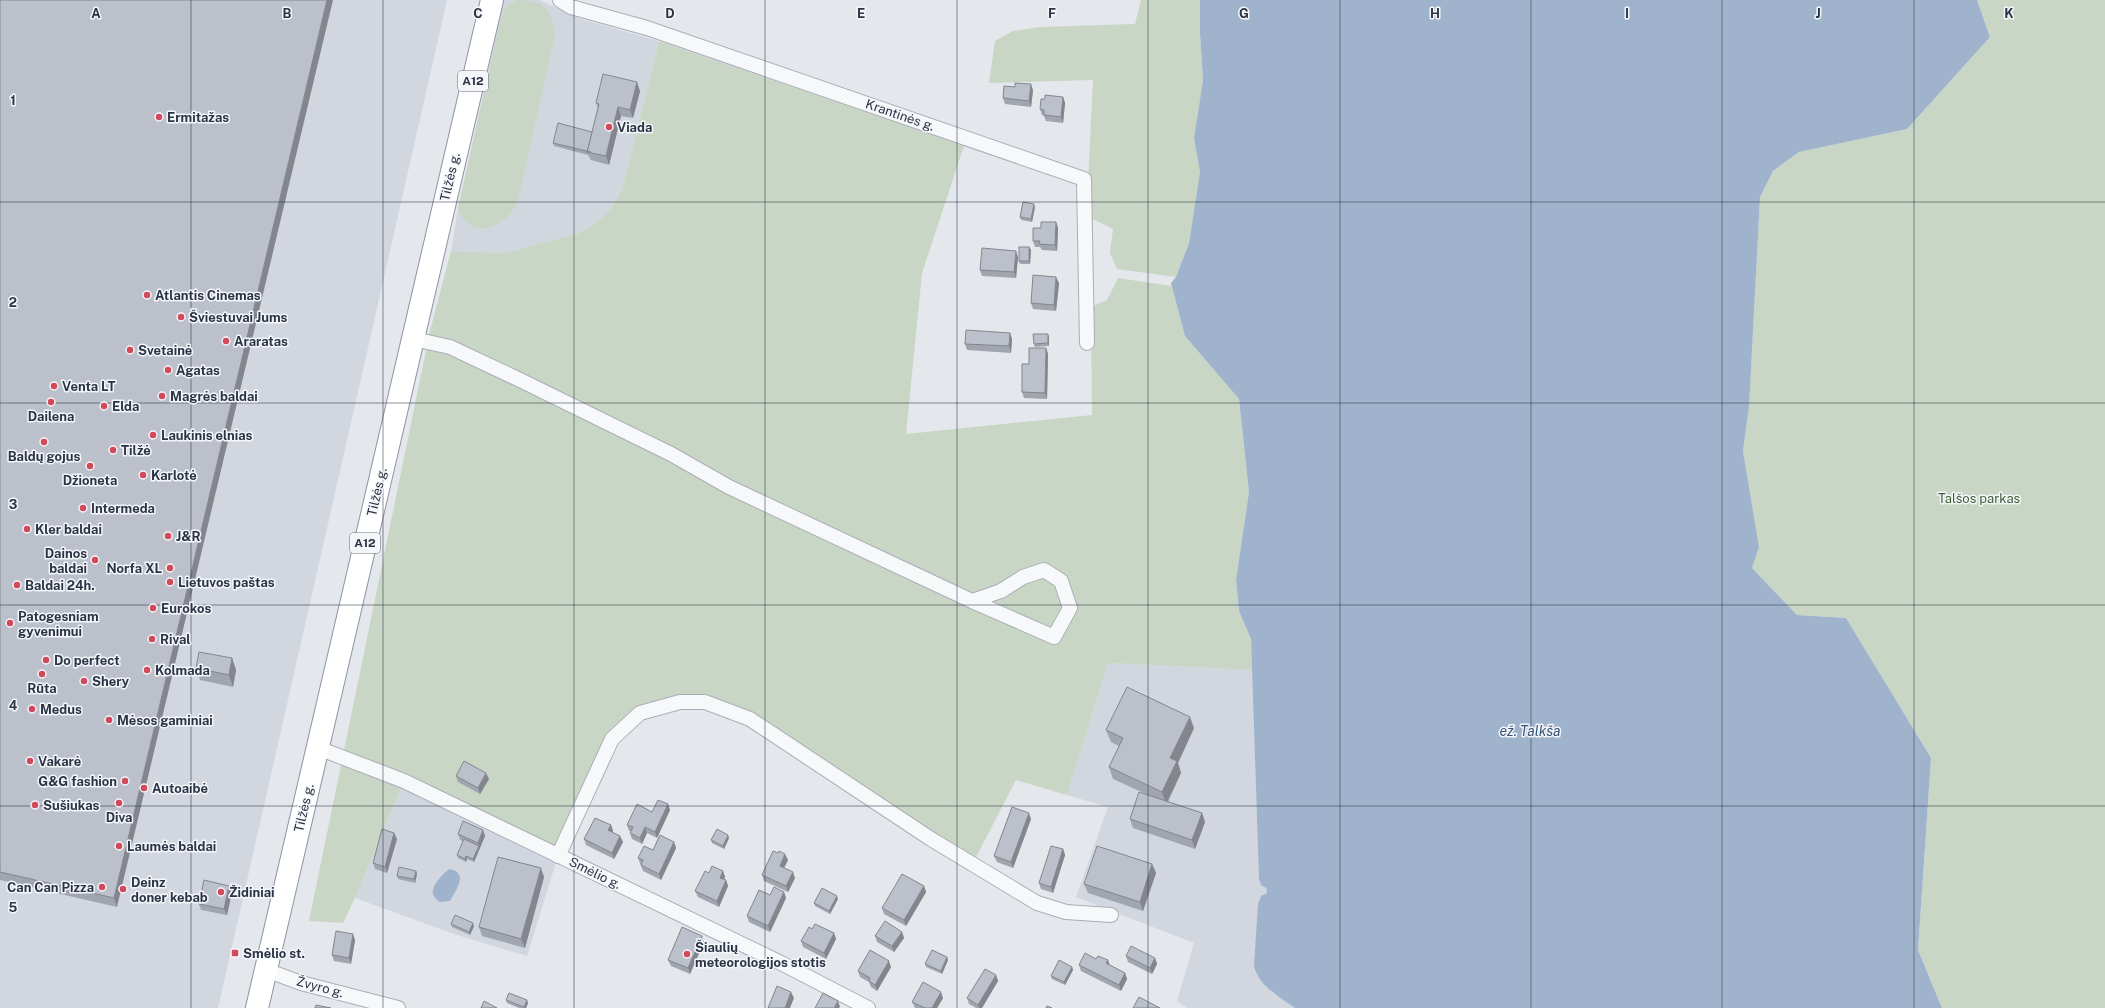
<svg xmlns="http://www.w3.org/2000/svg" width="2105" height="1008" viewBox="0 0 2105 1008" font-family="'Public Sans',sans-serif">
<rect width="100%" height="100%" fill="#e4e7ec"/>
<g fill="#d2d6de">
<polygon points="0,0 447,0 218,1008 0,1008"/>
<polygon points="504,0 540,0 581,19 659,41 622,189 610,210 594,224 579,233 504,253 451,251 458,208"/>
<polygon points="1108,663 1252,670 1259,879 1262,885 1266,888 1267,893 1271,992 1295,1008 1187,1008 1177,1001 1194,943 1076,897 1108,807 1067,795"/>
<polygon points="404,781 558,856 527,956 457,935 355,898"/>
</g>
<g fill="#c9d6c5">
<path d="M517 0C544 0 551 8 555 35L518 201C507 227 470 243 458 208L502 14 507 6Z"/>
<polygon points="1141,0 1200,0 1200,33 1203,80 1194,138 1200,172 1189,243 1176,277 1117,269 1110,253 1113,229 1089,217 1088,183 1093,80 989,83 995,41 1013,31 1040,27 1135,24"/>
<polygon points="1977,0 2105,0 2105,1008 1942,1008 1918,950 1931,758 1846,618 1797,615 1752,568 1759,547 1743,451 1749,407 1760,197 1773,171 1799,152 1907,129 1990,37"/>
<polygon points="659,41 964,146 922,273 906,434 1092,415 1091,307 1107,300 1118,278 1172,286 1185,336 1239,399 1249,492 1236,580 1239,611 1251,639 1252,670 1108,663 1067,795 1016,780 973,863 750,719 705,702 640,713 612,739 558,856 404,781 355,898 343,923 309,921 430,331 451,251 504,253 579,233 594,224 610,210 622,189"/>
</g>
<g fill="#9fb4cc">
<path d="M1200 0H1977L1990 37 1907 129 1799 152 1773 171 1760 197 1749 407 1743 451 1759 547 1752 568 1797 615 1846 618 1931 758 1918 950 1942 1008H1295C1279 997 1259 986 1254 966L1258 904 1261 896 1267 893 1266 888 1261 885 1259 879 1251 639 1239 611 1236 580 1249 492 1239 399 1185 336 1171 283 1176 277 1189 243 1200 172 1194 138 1203 80 1200 33Z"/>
<path d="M450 869C469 873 456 890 450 901L439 902C437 900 434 897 433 894 431 886 444 872 450 869Z"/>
</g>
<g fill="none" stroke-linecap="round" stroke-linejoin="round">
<defs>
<g id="minor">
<polyline points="560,0 571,7 647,28 1084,179 1087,343"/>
<polyline points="414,339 450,347 520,380 671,454 729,487 972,601 1054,637 1070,608 1061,581 1044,570 1023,577 1001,591 972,601"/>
<polyline points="318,748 404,781 781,963 868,1008"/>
<polyline points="558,856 612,739 640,713 680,702 705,702 750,719 931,839 1037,903 1066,912 1111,915"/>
<polyline points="266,970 301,983 398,1008"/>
</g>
<polyline id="trunk" points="257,1008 492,0"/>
</defs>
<use href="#minor" stroke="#a9aeb7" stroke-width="16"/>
<use href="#trunk" stroke="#8b94a3" stroke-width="24"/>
<use href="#minor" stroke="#f7f8fa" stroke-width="14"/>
<use href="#trunk" stroke="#fff" stroke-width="22"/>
</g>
<g fill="#a1a5ae">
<polygon points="0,0 117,907 0,880"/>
<polygon points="1033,90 1031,107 1005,104 1003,98"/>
<polygon points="640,91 633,118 621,116 609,165 591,160 588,155 554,146 553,143 592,132 598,108 596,103"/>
<polygon points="1063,97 1065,103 1063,123 1046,121 1044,116 1042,115 1040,109 1045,99"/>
<polygon points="1035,207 1032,222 1021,220 1020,217"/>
<polygon points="1056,222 1058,228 1057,251 1042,250 1040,247 1035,247 1033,241 1041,228"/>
<polygon points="1029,247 1031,250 1030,264 1020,264 1019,261"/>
<polygon points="1018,257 1016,278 982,276 980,270"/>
<polygon points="1059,283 1056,311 1033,309 1031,303"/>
<polygon points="1010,333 1012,339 1011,353 967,350 965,344"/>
<polygon points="1049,337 1049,346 1035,347 1034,344"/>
<polygon points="1046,348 1048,354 1047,399 1024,398 1022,392 1029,364"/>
<polygon points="232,658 236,670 233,687 200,680 196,668"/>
<polygon points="1194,728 1178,763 1181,773 1168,802 1202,813 1205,822 1195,849 1133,828 1130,819 1146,794 1113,779 1109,767 1119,746 1111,742 1106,730"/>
<polygon points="456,776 489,779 480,794 458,782"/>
<polygon points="668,804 670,810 657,838 647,833 642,844 632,839 630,833 631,831 629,831 627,825"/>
<polygon points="1031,819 1013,868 997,862 994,856"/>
<polygon points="611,825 613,831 612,832 620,836 623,842 614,859 586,845 584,839"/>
<polygon points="483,830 485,836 474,862 467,859 466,862 458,858 457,855 463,841 460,840 458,834"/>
<polygon points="394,833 397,839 387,873 375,869 373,863"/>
<polygon points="729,838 724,849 712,843 711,840"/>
<polygon points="674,842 676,848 661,880 643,871 638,858 653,850"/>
<polygon points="1063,849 1065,855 1053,893 1041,889 1039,883"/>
<polygon points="788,860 784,868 795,878 788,892 764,881 762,875"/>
<polygon points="1152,864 1156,873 1143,911 1088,893 1084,884"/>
<polygon points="416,871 417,874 415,883 398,879 397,876"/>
<polygon points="723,871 725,877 724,879 726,880 728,886 719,907 698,897 695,891 709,873"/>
<polygon points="544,877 525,948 482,936 479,927"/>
<polygon points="229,886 232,892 227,915 201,910 199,904"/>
<polygon points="924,886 926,892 906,926 884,914 882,908"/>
<polygon points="784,892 786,898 770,932 749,922 747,916 770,895"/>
<polygon points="838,899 830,914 815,906 814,903"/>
<polygon points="451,924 474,926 470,935 452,927"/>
<polygon points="812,929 834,933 836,939 826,959 803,947 801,941"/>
<polygon points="902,932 904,938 894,952 877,942 875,936"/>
<polygon points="355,940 351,964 334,961 332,955"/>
<polygon points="704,942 690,974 671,966 668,960"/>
<polygon points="1126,956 1155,958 1157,964 1152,974 1128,962"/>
<polygon points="947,957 948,960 942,974 926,967 925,964"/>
<polygon points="1096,959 1108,960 1109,965 1125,973 1127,979 1121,991 1081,971 1079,965"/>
<polygon points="891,967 877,991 871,987 869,982 860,977 858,971"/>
<polygon points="1072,967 1073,970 1065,985 1052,979 1051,976"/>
<polygon points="996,975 998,981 982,1008 976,1008 969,1004 967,998"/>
<polygon points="943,998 937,1008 915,1008 912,1002"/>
<polygon points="506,1000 527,1000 528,1003 526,1008 519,1008 507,1003"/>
</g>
<g fill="#83868d">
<polygon points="327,0 333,0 117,907 114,898"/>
<polygon points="637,82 640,91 633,118 630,110"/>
<polygon points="1031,84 1033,90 1031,107 1029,101"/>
<polygon points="1063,97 1065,103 1063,123 1061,117"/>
<polygon points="618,107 621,116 609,165 606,156"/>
<polygon points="1034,204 1035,207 1032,222 1031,219"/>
<polygon points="1056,222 1058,228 1057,251 1055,245"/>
<polygon points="1029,247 1031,250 1030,264 1029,261"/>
<polygon points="1016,251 1018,257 1016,278 1014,272"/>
<polygon points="1056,277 1059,283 1056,311 1054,305"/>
<polygon points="1010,333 1012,339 1011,353 1009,346"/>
<polygon points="1048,334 1049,337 1049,346 1048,343"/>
<polygon points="1046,348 1048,354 1047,399 1045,393"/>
<polygon points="232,658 236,670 233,687 229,675"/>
<polygon points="1190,717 1194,728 1178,763 1181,773 1166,804 1162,792 1170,758"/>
<polygon points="486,773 489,779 480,794 478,788"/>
<polygon points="668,804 670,810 657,838 655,832"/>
<polygon points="1029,813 1031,819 1013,868 1011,862"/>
<polygon points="1202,813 1205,822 1195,849 1192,840"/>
<polygon points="611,825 613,831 611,836 608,830"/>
<polygon points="645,827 647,833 642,844 640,838"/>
<polygon points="483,830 485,836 474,862 473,859 479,846 478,843"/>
<polygon points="394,833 397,839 387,873 385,867"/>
<polygon points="728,835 729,838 724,849 723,846"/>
<polygon points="620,836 623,842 614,859 612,853"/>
<polygon points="674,842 676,848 661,880 659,874"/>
<polygon points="1063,849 1065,855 1053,893 1051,887"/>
<polygon points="785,854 788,860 782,872 780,866"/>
<polygon points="466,856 467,859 466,862 465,859"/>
<polygon points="1152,864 1156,873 1143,911 1140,902"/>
<polygon points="541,868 544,877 525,948 521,939"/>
<polygon points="416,871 417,874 415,883 414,879"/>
<polygon points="723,871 725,877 722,884 720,878"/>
<polygon points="793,872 795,878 788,892 786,886"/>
<polygon points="726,880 728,886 719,907 717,901"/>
<polygon points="229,886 232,892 227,915 224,909"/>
<polygon points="924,886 926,892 906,926 904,920"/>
<polygon points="784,892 786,898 770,932 768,926"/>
<polygon points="837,896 838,899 830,914 829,911"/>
<polygon points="473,923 474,926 470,935 469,932"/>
<polygon points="902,932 904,938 894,952 892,946"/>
<polygon points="834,933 836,939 826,959 824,953"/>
<polygon points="353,934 355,940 351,964 349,958"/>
<polygon points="702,936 704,942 690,974 688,968"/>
<polygon points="947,957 948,960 942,974 941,971"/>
<polygon points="1155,958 1157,964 1152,974 1150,968"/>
<polygon points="1108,960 1110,966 1106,963"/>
<polygon points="889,961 891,967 877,991 875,985"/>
<polygon points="1072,967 1073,970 1065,985 1064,982"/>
<polygon points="1125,973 1127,979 1121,991 1119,985"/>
<polygon points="996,975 998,981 982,1008 979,1008 978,1005"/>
<polygon points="791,992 794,998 790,1008 785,1008"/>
<polygon points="941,992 943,998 937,1008 932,1008"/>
<polygon points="527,1000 528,1003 526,1008 524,1008"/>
<polygon points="838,1001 840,1007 839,1008 834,1008"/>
</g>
<g fill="#bbc0ca" stroke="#83868d">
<polygon points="0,0 327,0 114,898 0,872"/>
<polygon points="603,74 637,82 630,110 618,107 606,156 587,152 599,104 596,103"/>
<polygon points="1015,83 1031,84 1029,101 1003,98 1004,86 1015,87"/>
<polygon points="1045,95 1063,97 1061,117 1044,115 1044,110 1040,109 1041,99 1045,99"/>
<polygon points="558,123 592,132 587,152 591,152 553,143"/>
<polygon points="1023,202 1034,204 1031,219 1020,217"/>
<polygon points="1041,222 1056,222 1055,245 1039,244 1040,241 1033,241 1033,228 1041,228"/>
<rect x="1019" y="247" width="10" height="14"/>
<polygon points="982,248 1016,251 1014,272 980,270"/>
<polygon points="1033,275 1056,277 1054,305 1031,303"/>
<polygon points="966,330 1010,333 1009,346 965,344"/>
<polygon points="1033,334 1048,334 1048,343 1034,344"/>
<polygon points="1029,348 1046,348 1045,393 1022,392 1022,364 1029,364"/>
<polygon points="199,652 232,658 229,675 196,668"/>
<polygon points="1127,687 1190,717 1170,758 1177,761 1162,792 1109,767 1123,738 1106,730"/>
<polygon points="464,761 486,773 478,788 456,776"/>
<polygon points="1139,792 1202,813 1192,840 1130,819"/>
<polygon points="658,800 668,804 655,832 645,827 640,838 630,833 633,827 627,825 637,804 652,812"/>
<polygon points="1012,807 1029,813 1011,862 994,856"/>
<polygon points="595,818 611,825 608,830 620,836 612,853 584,839"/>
<polygon points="463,821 483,830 478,843 458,834"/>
<polygon points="382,829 394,833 385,867 373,863"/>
<polygon points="717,829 728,835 723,846 711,840"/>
<polygon points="660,835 674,842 659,874 641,865 643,860 638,858 644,846 653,850"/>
<polygon points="464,839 479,846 473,859 466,856 465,859 457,855"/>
<polygon points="1051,846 1063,849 1051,887 1039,883"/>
<polygon points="1097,846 1152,864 1140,902 1084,884"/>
<polygon points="773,851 778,853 779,851 785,854 780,866 793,872 786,886 762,875"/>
<polygon points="498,857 541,868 521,939 479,927"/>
<polygon points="712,866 723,871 720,878 726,880 717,901 695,891 705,871 709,873"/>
<polygon points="399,867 416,871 414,879 397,876"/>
<polygon points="902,874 924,886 904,920 882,908"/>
<polygon points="204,880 229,886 224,909 199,904"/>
<polygon points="774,887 784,892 768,926 747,916 759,890 770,895"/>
<polygon points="822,888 837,896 829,911 814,903"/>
<polygon points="455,915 473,923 469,932 451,924"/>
<polygon points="885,921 902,932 892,946 875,936"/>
<polygon points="815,924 834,933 824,953 801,941 809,927 812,929"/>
<polygon points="682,927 702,936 688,968 668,960"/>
<polygon points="336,931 353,934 349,958 332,955"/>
<polygon points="1131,946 1155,958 1150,968 1126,956"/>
<polygon points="870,950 889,961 875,985 869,981 870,978 858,971"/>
<polygon points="932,950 947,957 941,971 925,964"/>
<polygon points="1085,953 1096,959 1098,956 1108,960 1106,963 1125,973 1119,985 1079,965"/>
<polygon points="1059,960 1072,967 1064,982 1051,976"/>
<polygon points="985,969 996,975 978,1005 967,998"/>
<polygon points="923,982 941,992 932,1008 925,1008 912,1002"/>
<polygon points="777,986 791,992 785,1008 768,1008"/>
<polygon points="509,993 527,1000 524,1007 506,1000"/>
<polygon points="823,993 838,1001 834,1008 815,1008"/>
<polygon points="1139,997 1160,1008 1133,1008"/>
<polygon points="484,1001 497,1008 481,1008"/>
<polygon points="316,1005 331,1008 315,1008"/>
<polygon points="1047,1006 1052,1008 1046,1008"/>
</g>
<path fill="none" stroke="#2b3445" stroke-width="1" stroke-opacity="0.55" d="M191 0V1008M383 0V1008M574 0V1008M765 0V1008M957 0V1008M1148 0V1008M1340 0V1008M1531 0V1008M1722 0V1008M1914 0V1008M0 202H2105M0 403H2105M0 605H2105M0 806H2105"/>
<g fill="#d1495b" stroke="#f4f6f9" stroke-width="1.5">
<circle cx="159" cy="117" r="4"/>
<circle cx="609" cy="127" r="4"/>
<circle cx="147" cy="295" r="4"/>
<circle cx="181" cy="317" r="4"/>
<circle cx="226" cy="341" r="4"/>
<circle cx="130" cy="350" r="4"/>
<circle cx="168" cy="370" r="4"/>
<circle cx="54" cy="386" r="4"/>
<circle cx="162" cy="396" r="4"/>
<circle cx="51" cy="402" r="4"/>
<circle cx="104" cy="406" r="4"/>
<circle cx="153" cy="435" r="4"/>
<circle cx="44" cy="442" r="4"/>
<circle cx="113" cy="450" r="4"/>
<circle cx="90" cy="466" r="4"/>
<circle cx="143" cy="475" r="4"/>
<circle cx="83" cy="508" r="4"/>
<circle cx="27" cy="529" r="4"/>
<circle cx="168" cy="536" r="4"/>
<circle cx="95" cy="560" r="4"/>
<circle cx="170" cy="568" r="4"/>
<circle cx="170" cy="582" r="4"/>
<circle cx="17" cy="585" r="4"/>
<circle cx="153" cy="608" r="4"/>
<circle cx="10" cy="623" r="4"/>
<circle cx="152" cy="639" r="4"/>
<circle cx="46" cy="660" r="4"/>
<circle cx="147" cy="670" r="4"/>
<circle cx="42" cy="674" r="4"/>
<circle cx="84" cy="681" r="4"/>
<circle cx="32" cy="709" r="4"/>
<circle cx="109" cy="720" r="4"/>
<circle cx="30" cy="761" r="4"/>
<circle cx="125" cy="781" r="4"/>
<circle cx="144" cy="788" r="4"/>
<circle cx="119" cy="803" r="4"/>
<circle cx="35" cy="805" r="4"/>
<circle cx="119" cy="846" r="4"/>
<circle cx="102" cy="887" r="4"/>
<circle cx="123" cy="889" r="4"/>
<circle cx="221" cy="892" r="4"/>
<rect x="231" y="949" width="8" height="8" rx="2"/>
<circle cx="687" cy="954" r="4"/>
</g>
<g text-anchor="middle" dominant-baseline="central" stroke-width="3" stroke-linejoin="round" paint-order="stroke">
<g fill="#f4f6f9" stroke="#676e7b" stroke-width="1">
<rect x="458" y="71" width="30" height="20" rx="3"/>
<rect x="350" y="533" width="30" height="20" rx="3"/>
</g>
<g font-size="12" font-weight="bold" fill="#2b3445">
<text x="473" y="81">A12</text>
<text x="365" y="543">A12</text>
</g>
<g font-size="13" fill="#2b3445" stroke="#f4f6f9">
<text transform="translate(900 115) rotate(19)">Krantinės g.</text>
<text transform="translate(450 177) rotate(-77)">Tilžės g.</text>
<text transform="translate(377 492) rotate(-77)">Tilžės g.</text>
<text transform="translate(304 808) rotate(-77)">Tilžės g.</text>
<text transform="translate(595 873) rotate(26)">Smėlio g.</text>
<text transform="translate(320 987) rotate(15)">Žvyro g.</text>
</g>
<g font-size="13" font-weight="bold" fill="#2b3445" stroke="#f4f6f9" text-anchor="start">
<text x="167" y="117">Ermitažas</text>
<text x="617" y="127">Viada</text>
<text x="155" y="295">Atlantis Cinemas</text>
<text x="189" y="317">Šviestuvai Jums</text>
<text x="234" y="341">Araratas</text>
<text x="138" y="350">Svetainė</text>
<text x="176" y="370">Agatas</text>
<text x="62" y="386">Venta LT</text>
<text x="170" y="396">Magrės baldai</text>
<text x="112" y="406">Elda</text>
<text x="51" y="416" text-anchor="middle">Dailena</text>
<text x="161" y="435">Laukinis elnias</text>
<text x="121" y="450">Tilžė</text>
<text x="44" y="456" text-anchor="middle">Baldų gojus</text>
<text x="151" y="475">Karlotė</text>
<text x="90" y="480" text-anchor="middle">Džioneta</text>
<text x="91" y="508">Intermeda</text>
<text x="35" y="529">Kler baldai</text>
<text x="176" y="536">J&amp;R</text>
<text x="87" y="553" text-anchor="end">Dainos<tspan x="87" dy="15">baldai</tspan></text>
<text x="162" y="568" text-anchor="end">Norfa XL</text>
<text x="178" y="582">Lietuvos paštas</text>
<text x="25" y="585">Baldai 24h.</text>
<text x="161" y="608">Eurokos</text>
<text x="18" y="616">Patogesniam<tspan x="18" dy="15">gyvenimui</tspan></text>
<text x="160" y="639">Rival</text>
<text x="54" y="660">Do perfect</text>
<text x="155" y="670">Kolmada</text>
<text x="92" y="681">Shery</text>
<text x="42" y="688" text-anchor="middle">Rūta</text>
<text x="40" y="709">Medus</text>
<text x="117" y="720">Mėsos gaminiai</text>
<text x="38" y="761">Vakarė</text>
<text x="117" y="781" text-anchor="end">G&amp;G fashion</text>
<text x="152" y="788">Autoaibė</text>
<text x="43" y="805">Sušiukas</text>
<text x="119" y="817" text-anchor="middle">Diva</text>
<text x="127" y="846">Laumės baldai</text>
<text x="131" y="882">Deinz<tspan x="131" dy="15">doner kebab</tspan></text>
<text x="94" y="887" text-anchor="end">Can Can Pizza</text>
<text x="229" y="892">Židiniai</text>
<text x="695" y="947">Šiaulių<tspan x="695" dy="15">meteorologijos stotis</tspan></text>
<text x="243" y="953">Smėlio st.</text>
</g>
<g font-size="13" fill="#3f6138" stroke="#f4f6f9">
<text x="1979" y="498">Talšos parkas</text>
</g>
<g font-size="14" font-style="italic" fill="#34527a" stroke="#f4f6f9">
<text x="1530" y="731">ež. Talkša</text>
</g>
</g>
<g font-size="13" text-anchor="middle" font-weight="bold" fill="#2b3445" stroke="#f4f6f9" stroke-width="3" stroke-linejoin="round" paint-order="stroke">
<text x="96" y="18">A</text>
<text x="287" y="18">B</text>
<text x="478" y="18">C</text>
<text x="670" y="18">D</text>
<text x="861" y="18">E</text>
<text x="1052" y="18">F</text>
<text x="1244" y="18">G</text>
<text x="1435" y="18">H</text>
<text x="1627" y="18">I</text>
<text x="1818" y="18">J</text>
<text x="2009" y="18">K</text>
<text x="13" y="105">1</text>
<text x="13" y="307">2</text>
<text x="13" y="509">3</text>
<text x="13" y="710">4</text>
<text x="13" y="912">5</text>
</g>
</svg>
